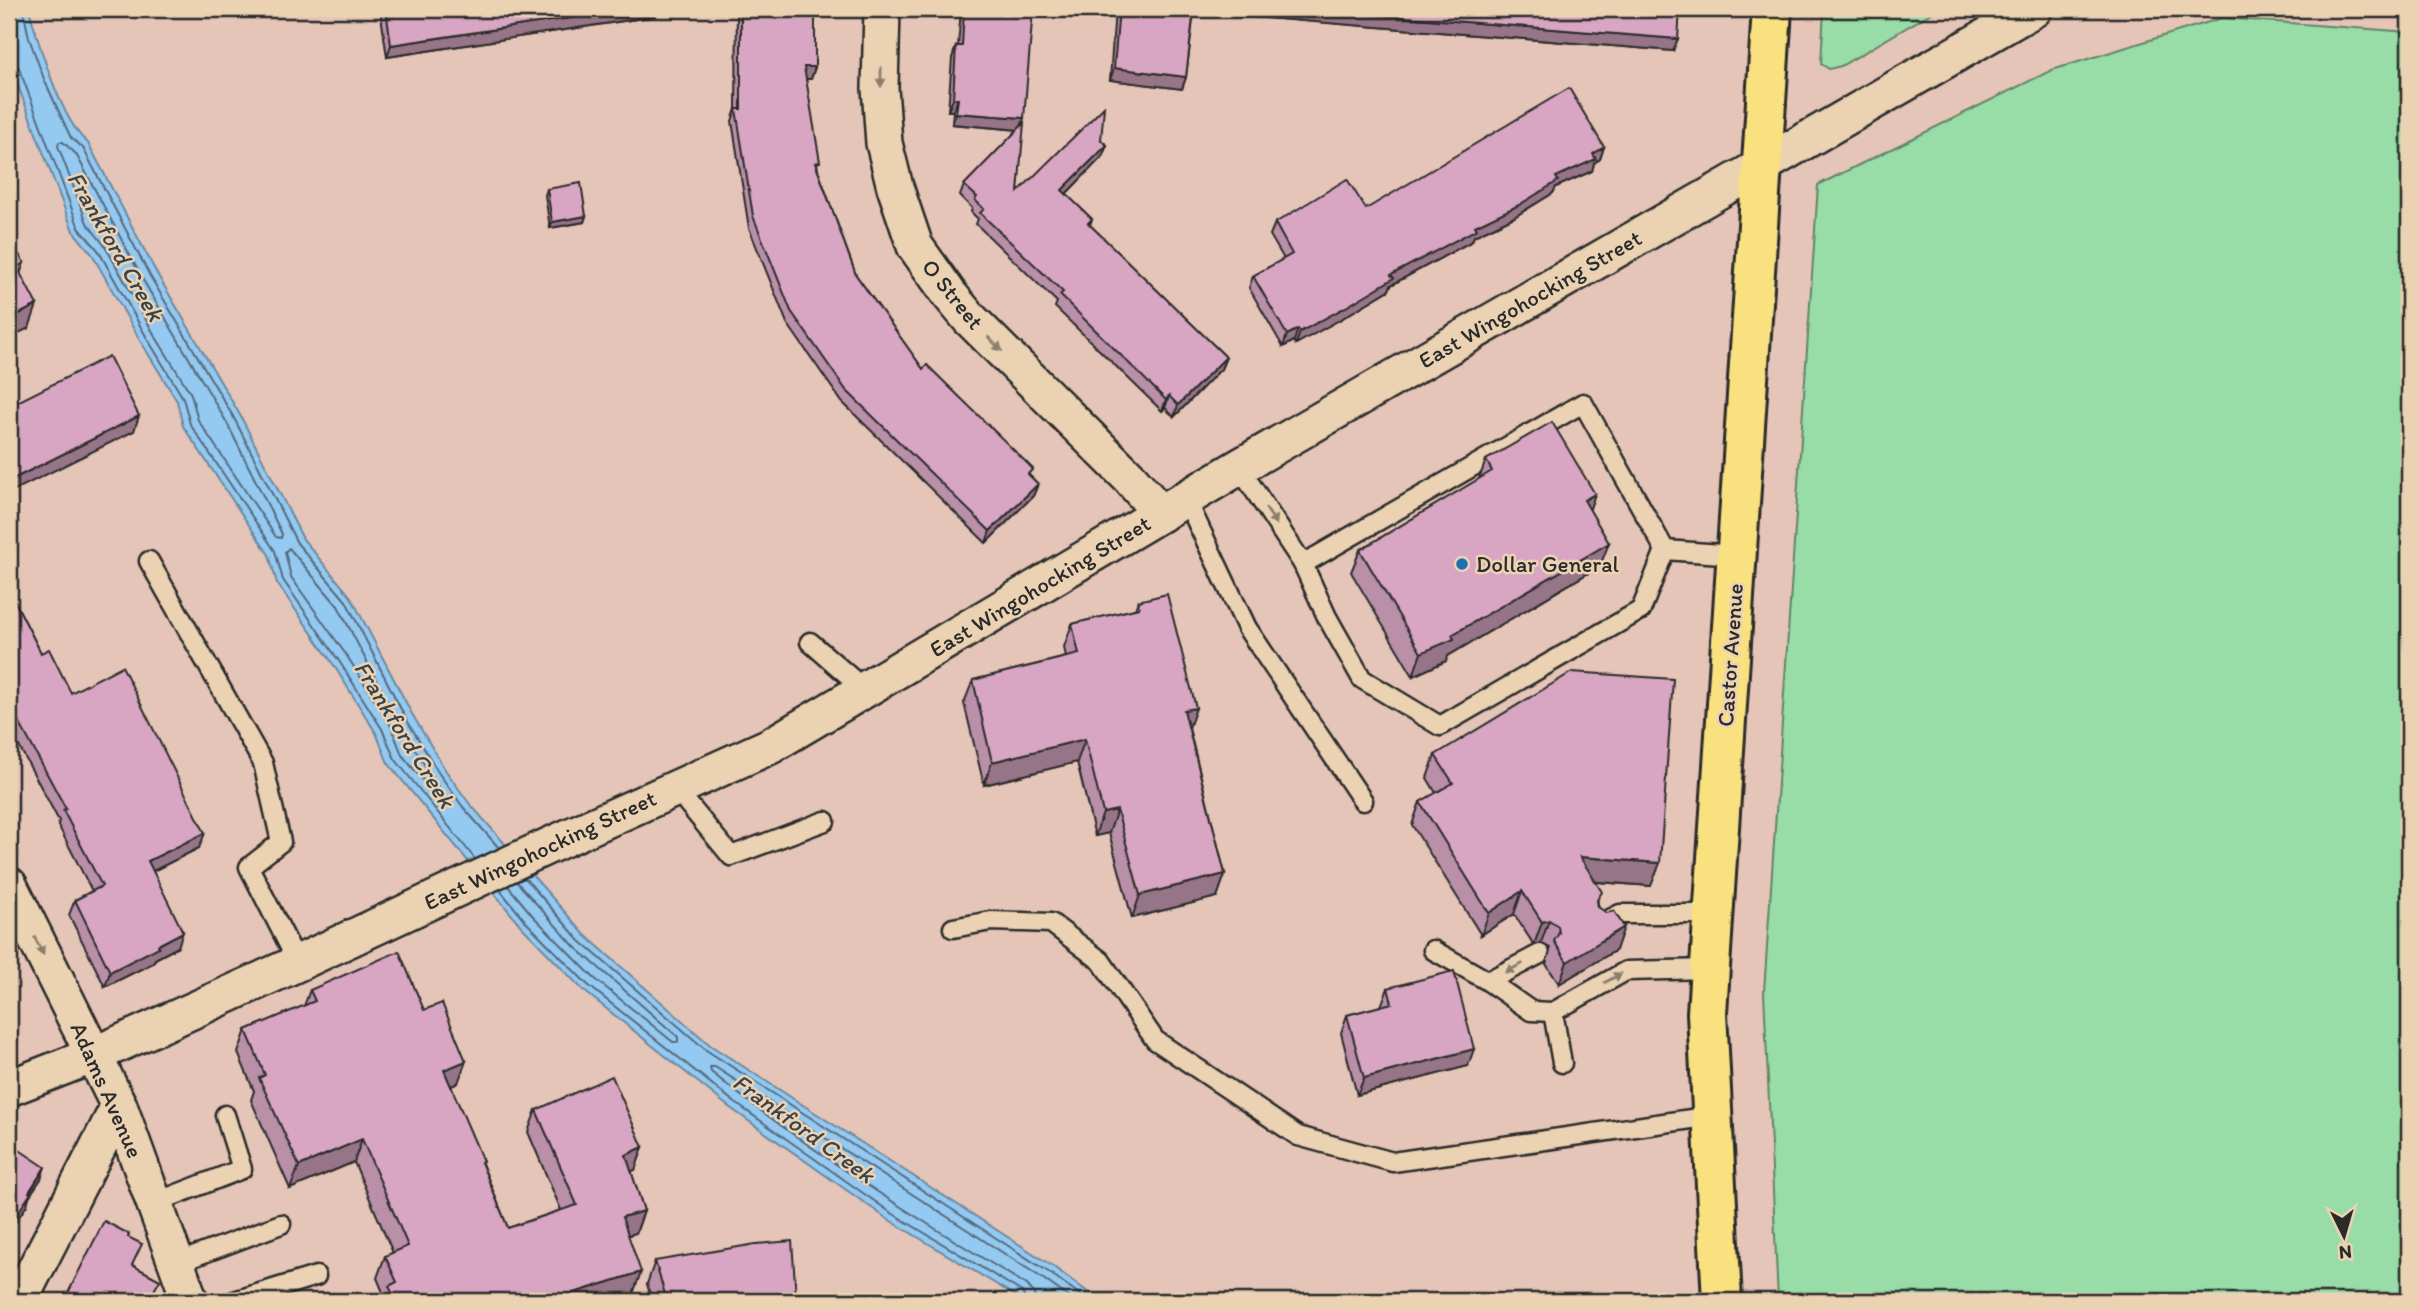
<svg xmlns="http://www.w3.org/2000/svg" width="2418" height="1310" viewBox="0 0 2418 1310" font-family="Itim,sans-serif">
<rect width="100%" height="100%" fill="#e5c5b7"/>
<filter id="ink" filterUnits="userSpaceOnUse"><feTurbulence type="fractalNoise" baseFrequency=".0143" numOctaves="2"/><feDisplacementMap in="SourceGraphic" scale="14" xChannelSelector="R" yChannelSelector="G"/><feConvolveMatrix kernelMatrix="1 2 1 2 8 2 1 2 1" color-interpolation-filters="sRGB"/></filter>
<g filter="url(#ink)">
<g fill="#98dca7" stroke="#628469" stroke-width="2">
<polygon points="1824,9 1938,9 1841,66 1829,69 1821,64"/>
<polygon points="2222,18 2409,32 2409,1301 1778,1301 1764,992 1818,185 2052,70"/>
</g>
<path fill="#94c9f2" stroke="#6a8aa2" stroke-width="2" d="M9 9H29C38 42 62 123 88 143L156 272 240 415 303 539 351 597 412 714 446 771 469 803 585 935 710 1045 1051 1265 1100 1301H1024L886 1218 729 1107 583 990 521 926 388 763 376 733 333 664 277 583 269 555 183 426 177 401 141 342 92 254 73 231 9 62Z"/>
<g fill="none" stroke-linecap="round" stroke-linejoin="round">
<g stroke="#556a7b" stroke-width="2">
<polyline points="23,9 29,38 44,79 71,138 83,148 150,276 234,418 297,543 346,601 405,717 440,775 463,807 499,848"/>
<polyline points="9,63 14,64 19,68 79,228 98,250 147,338 183,398 190,424 275,551 283,580 339,661 382,729 395,759 475,859"/>
<polygon points="59,142 63,142 76,154 143,280 227,423 282,534 281,538 276,537 198,420 191,394 154,334 105,246 87,223 58,146"/>
<polygon points="289,548 338,606 398,722 439,788 437,793 433,792 402,755 390,724 347,656 291,577 285,552"/>
<polyline points="525,878 580,941 706,1050 1047,1271 1089,1301"/>
<polyline points="508,886 533,916 594,978 673,1042 678,1042 678,1037 575,947 517,882"/>
<polyline points="500,890 526,922 588,985 734,1102 890,1212 1022,1292 1026,1301"/>
<path d="M1035 1301 1034 1293 1027 1285C918 1219 810 1152 711 1072L710 1067H715L1042 1278 1074 1301"/>
</g>
<defs>
<g id="service">
<polygon points="1583,403 1665,550 1641,610 1440,726 1362,679 1327,617 1303,564"/>
<polyline points="1239,467 1303,564"/>
<polyline points="1186,499 1247,628 1363,801"/>
<polyline points="1665,550 1736,555"/>
<polyline points="149,561 263,763 281,842 249,867 298,963"/>
<polyline points="810,642 865,690"/>
<polyline points="675,788 731,856 825,821"/>
<polyline points="1600,924 1620,914 1713,914"/>
<polyline points="953,928 991,921 1051,923 1101,961 1155,1040 1298,1136 1393,1162 1712,1116"/>
<polyline points="1433,950 1488,981 1531,1011 1553,1012 1626,971 1710,969"/>
<polyline points="1488,981 1540,954"/>
<polyline points="1553,1012 1562,1063"/>
<polyline points="154,1203 242,1169 225,1115"/>
<polyline points="177,1263 281,1224"/>
<polyline points="234,1301 316,1276"/>
</g>
<g id="minor">
<polyline points="882,9 880,88 884,143 895,187 915,246 949,294 969,318 1129,477 1161,514"/>
<polyline points="9,885 119,1106 190,1301"/>
<polyline points="9,1088 94,1055 298,963 546,847 770,746 1239,467 2034,9"/>
<polyline points="19,1301 119,1106"/>
</g>
<polyline id="primary" points="1722,1301 1707,1013 1772,9"/>
</defs>
<use href="#service" stroke="#2b2b2b" stroke-width="23"/>
<use href="#minor" stroke="#2b2b2b" stroke-width="40"/>
<use href="#primary" stroke="#2b2b2b" stroke-width="44"/>
<use href="#service" stroke="#ead2b2" stroke-width="18"/>
<use href="#minor" stroke="#ead2b2" stroke-width="35"/>
<use href="#primary" stroke="#fae180" stroke-width="38"/>
</g>
<g fill="#ba8fa8" stroke="#2b2b2b" stroke-width="2">
<polygon points="380,9 658,9 656,16 387,57"/>
<polygon points="737,9 815,9 815,67 811,79 806,79 818,170 856,275 923,369 1038,484 1033,496 986,543 842,402 787,323 749,228 732,121 736,109"/>
<polygon points="961,9 1033,9 1021,126 1018,192 1101,140 1107,145 1102,157 1066,194 1092,219 1090,225 1226,357 1221,369 1174,417 1165,408 1162,411 1055,307 1057,302 976,224 978,219 971,212 972,208 960,196 964,185 1018,130 952,124 953,111 948,111 952,58 956,46 958,46"/>
<polygon points="1115,9 1680,9 1673,51 1194,12 1186,77 1182,89 1110,80"/>
<polygon points="1604,147 1600,159 1594,163 1592,171 1556,187 1553,193 1514,217 1474,236 1472,241 1391,285 1389,290 1341,319 1296,344 1294,341 1283,347 1249,288 1253,276 1284,259 1270,235 1275,223 1366,209"/>
<polygon points="547,189 586,216 584,222 550,228 545,195"/>
<polygon points="1486,460 1589,509 1600,566 1448,656 1446,661 1413,676 1351,572 1360,550 1479,479"/>
<polygon points="9,590 41,653 71,693 199,848 153,871 178,947 155,959 153,963 105,987 69,915 75,900 92,891 58,825 59,821 13,735 9,737"/>
<polygon points="1138,601 1189,728 1225,874 1217,897 1132,918 1109,833 1095,836 1077,762 984,785 964,703 973,680 1066,657 1064,647 1072,624 1135,609"/>
<polygon points="1435,755 1651,886 1596,882 1598,904 1616,950 1559,984 1546,964 1550,951 1550,948 1541,943 1534,945 1514,914 1481,935 1412,825 1420,802 1436,793 1427,778"/>
<polygon points="1388,988 1468,1066 1357,1095 1341,1033 1347,1015 1381,1006"/>
<polygon points="310,990 424,1010 458,1083 451,1086 508,1228 561,1210 528,1132 536,1110 643,1147 635,1170 631,1171 644,1211 636,1233 628,1235 633,1294 610,1301 384,1301 385,1297 377,1278 385,1256 393,1253 354,1162 290,1189 251,1100 254,1091 238,1053 246,1030 304,1006"/>
<polygon points="655,1261 795,1301 652,1301 647,1284"/>
</g>
<g fill="#977488" stroke="#2b2b2b" stroke-width="2">
<polygon points="630,9 658,9 656,16 387,57 391,45"/>
<polygon points="1192,9 1304,9 1678,39 1673,51 1191,12"/>
<polygon points="804,67 815,67 811,79 800,79"/>
<polygon points="1114,68 1186,77 1182,89 1110,80"/>
<polygon points="953,99 958,99 953,111 948,111"/>
<polygon points="956,113 1024,118 1020,130 952,124"/>
<polygon points="1107,145 1102,157 1058,202 1062,190"/>
<polygon points="1604,147 1600,159 1594,163 1592,171 1556,187 1553,193 1514,217 1474,236 1472,241 1391,285 1389,290 1341,319 1296,344 1300,332 1391,275"/>
<polygon points="586,216 584,222 550,228 552,222"/>
<polygon points="24,263 16,286 17,267"/>
<polygon points="37,305 29,328 9,338 9,319"/>
<polygon points="1298,329 1294,341 1283,347 1287,335"/>
<polygon points="1226,357 1221,369 1174,417 1178,405"/>
<polygon points="1169,396 1165,408 1162,411 1166,400"/>
<polygon points="139,416 134,431 9,493 9,481"/>
<polygon points="1038,484 1033,496 986,543 990,531"/>
<polygon points="1595,494 1587,517 1584,500"/>
<polygon points="1609,543 1600,566 1448,656 1446,661 1413,676 1421,653"/>
<polygon points="1196,708 1188,731 1184,710"/>
<polygon points="18,720 13,735 9,737 9,725"/>
<polygon points="1085,739 1077,762 984,785 992,762"/>
<polygon points="1117,810 1109,833 1095,836 1103,813"/>
<polygon points="205,833 199,848 143,876 148,861"/>
<polygon points="1580,857 1660,863 1651,886 1572,880"/>
<polygon points="1225,874 1217,897 1132,918 1140,895"/>
<polygon points="1522,891 1514,914 1481,935 1489,913"/>
<polygon points="1549,920 1541,943 1534,945 1542,922"/>
<polygon points="1624,927 1616,950 1559,984 1567,962"/>
<polygon points="183,932 178,947 155,959 153,963 105,987 110,972 158,945"/>
<polygon points="1474,1049 1468,1066 1357,1095 1364,1078"/>
<polygon points="466,1061 458,1083 436,1093 444,1070"/>
<polygon points="362,1139 354,1162 290,1189 299,1166"/>
<polygon points="643,1147 635,1170 618,1177 626,1155"/>
<polygon points="45,1167 41,1179 29,1197 27,1205 9,1232 9,1226"/>
<polygon points="644,1211 636,1233 614,1239 622,1217"/>
<polygon points="641,1272 633,1294 610,1301 548,1301"/>
<polygon points="796,1297 795,1301 764,1301 765,1300"/>
</g>
<g fill="#d8a6c3" stroke="#2b2b2b" stroke-width="2">
<polygon points="386,9 630,9 391,45"/>
<polygon points="741,9 815,9 815,67 804,67 820,162 815,163 856,275 923,369 927,365 1033,469 1028,474 1038,484 990,531 846,390 791,311 753,216 736,109 741,109"/>
<polygon points="964,9 1033,9 1024,118 956,113 958,99 953,99 956,46 962,46"/>
<polygon points="1119,9 1194,9 1186,77 1114,68"/>
<polygon points="1304,9 1680,9 1678,39"/>
<polygon points="1569,88 1604,147 1593,154 1596,159 1556,177 1558,181 1519,205 1475,226 1477,229 1391,275 1394,278 1346,307 1300,332 1298,329 1287,335 1253,276 1292,254 1275,223 1347,179 1366,209"/>
<polygon points="1104,107 1101,140 1107,145 1062,190 1092,219 1088,223 1226,357 1178,405 1169,396 1166,400 1060,295 1063,292 980,213 984,209 975,200 977,197 964,185 1024,123 1018,192"/>
<polygon points="581,183 586,216 552,222 547,189"/>
<polygon points="10,239 24,263 17,267 37,305 9,319 9,240"/>
<polygon points="109,356 139,416 9,481 9,406"/>
<polygon points="1552,422 1595,494 1584,500 1609,543 1452,635 1454,639 1421,653 1360,550 1492,471 1486,460"/>
<polygon points="9,590 41,653 49,649 71,693 122,666 205,833 148,861 183,932 158,945 159,947 110,972 75,900 102,886 63,810 66,809 18,720 9,725"/>
<polygon points="1167,594 1196,708 1184,710 1225,874 1140,895 1117,810 1103,813 1085,739 992,762 973,680 1079,654 1072,624 1139,608 1138,601"/>
<polygon points="1572,672 1673,679 1660,863 1580,857 1602,892 1597,900 1598,907 1607,913 1614,911 1624,927 1567,962 1554,941 1559,933 1558,926 1549,920 1542,922 1522,891 1489,913 1420,802 1453,783 1435,755"/>
<polygon points="399,951 424,1010 442,1003 466,1061 444,1070 483,1161 481,1162 508,1228 577,1205 536,1110 612,1076 643,1147 626,1155 644,1211 622,1217 641,1272 548,1301 396,1301 389,1286 397,1282 385,1256 408,1246 362,1139 299,1166 259,1078 265,1075 246,1030 315,1001 310,990"/>
<polygon points="1454,971 1474,1049 1364,1078 1347,1015 1392,1003 1388,988"/>
<polygon points="9,1143 45,1167 29,1192 31,1193 9,1226"/>
<polygon points="104,1221 129,1234 128,1237 142,1244 132,1265 160,1280 151,1296 153,1297 152,1301 64,1301"/>
<polygon points="792,1241 796,1297 765,1300 765,1301 667,1301 655,1261 756,1244"/>
</g>
<defs><path id="oneway-solid" d="M-6-.8H1V-3.2L6.5 0L1 3.2V.8H-6Z" transform="scale(1.75)"/></defs>
<g fill="#8a7e6e">
<use href="#oneway-solid" transform="translate(881 77) rotate(90)"/>
<use href="#oneway-solid" transform="translate(995 344) rotate(45)"/>
<use href="#oneway-solid" transform="translate(1271 516) rotate(56)"/>
<use href="#oneway-solid" transform="translate(39 946) rotate(63)"/>
<use href="#oneway-solid" transform="translate(1514 968) rotate(153)"/>
<use href="#oneway-solid" transform="translate(1613 978) rotate(-29)"/>
</g>
</g>
<circle fill="#1f6fb2" stroke="#ead2b2" stroke-width="2.5" cx="1462" cy="564" r="7"/>
<g text-anchor="middle" dominant-baseline="central" stroke-width="5" stroke-linejoin="round" paint-order="stroke">
<g font-size="23" fill="#2b2b2b" stroke="#ead2b2">
<text transform="translate(953 294) rotate(51)">O Street</text>
<text transform="translate(1530 299) rotate(-30)">East Wingohocking Street</text>
<text transform="translate(1040 586) rotate(-31)">East Wingohocking Street</text>
<text transform="translate(1730 655) rotate(-86)">Castor Avenue</text>
<text transform="translate(540 850) rotate(-25)">East Wingohocking Street</text>
<text transform="translate(107 1090) rotate(66)">Adams Avenue</text>
</g>
<g font-size="23" fill="#2b2b2b" stroke="#ead2b2" text-anchor="start">
<text x="1476" y="564">Dollar General</text>
</g>
<g font-size="24" font-style="italic" fill="#3b4349" stroke="#ead2b2">
<text transform="translate(116 246) rotate(60)">Frankford Creek</text>
<text transform="translate(405 734) rotate(58)">Frankford Creek</text>
<text transform="translate(804 1128) rotate(36)">Frankford Creek</text>
</g>
</g>
<rect width="2418" height="1310" fill="none" stroke="#ead2b2" stroke-width="35"/>
<rect x="18" y="18" width="2383" height="1275" fill="none" stroke="#2b2b2b" stroke-width="2.5" filter="url(#ink)"/>
<g transform="translate(2344 1236) rotate(175)" stroke="#ead2b2" stroke-width="5" paint-order="stroke">
<path d="M0-5L12 26L0 18L-12 26Z" fill="#2b2b2b"/>
<text y="-10" font-size="19" font-weight="bold" text-anchor="middle" fill="#2b2b2b">N</text>
</g>
</svg>
